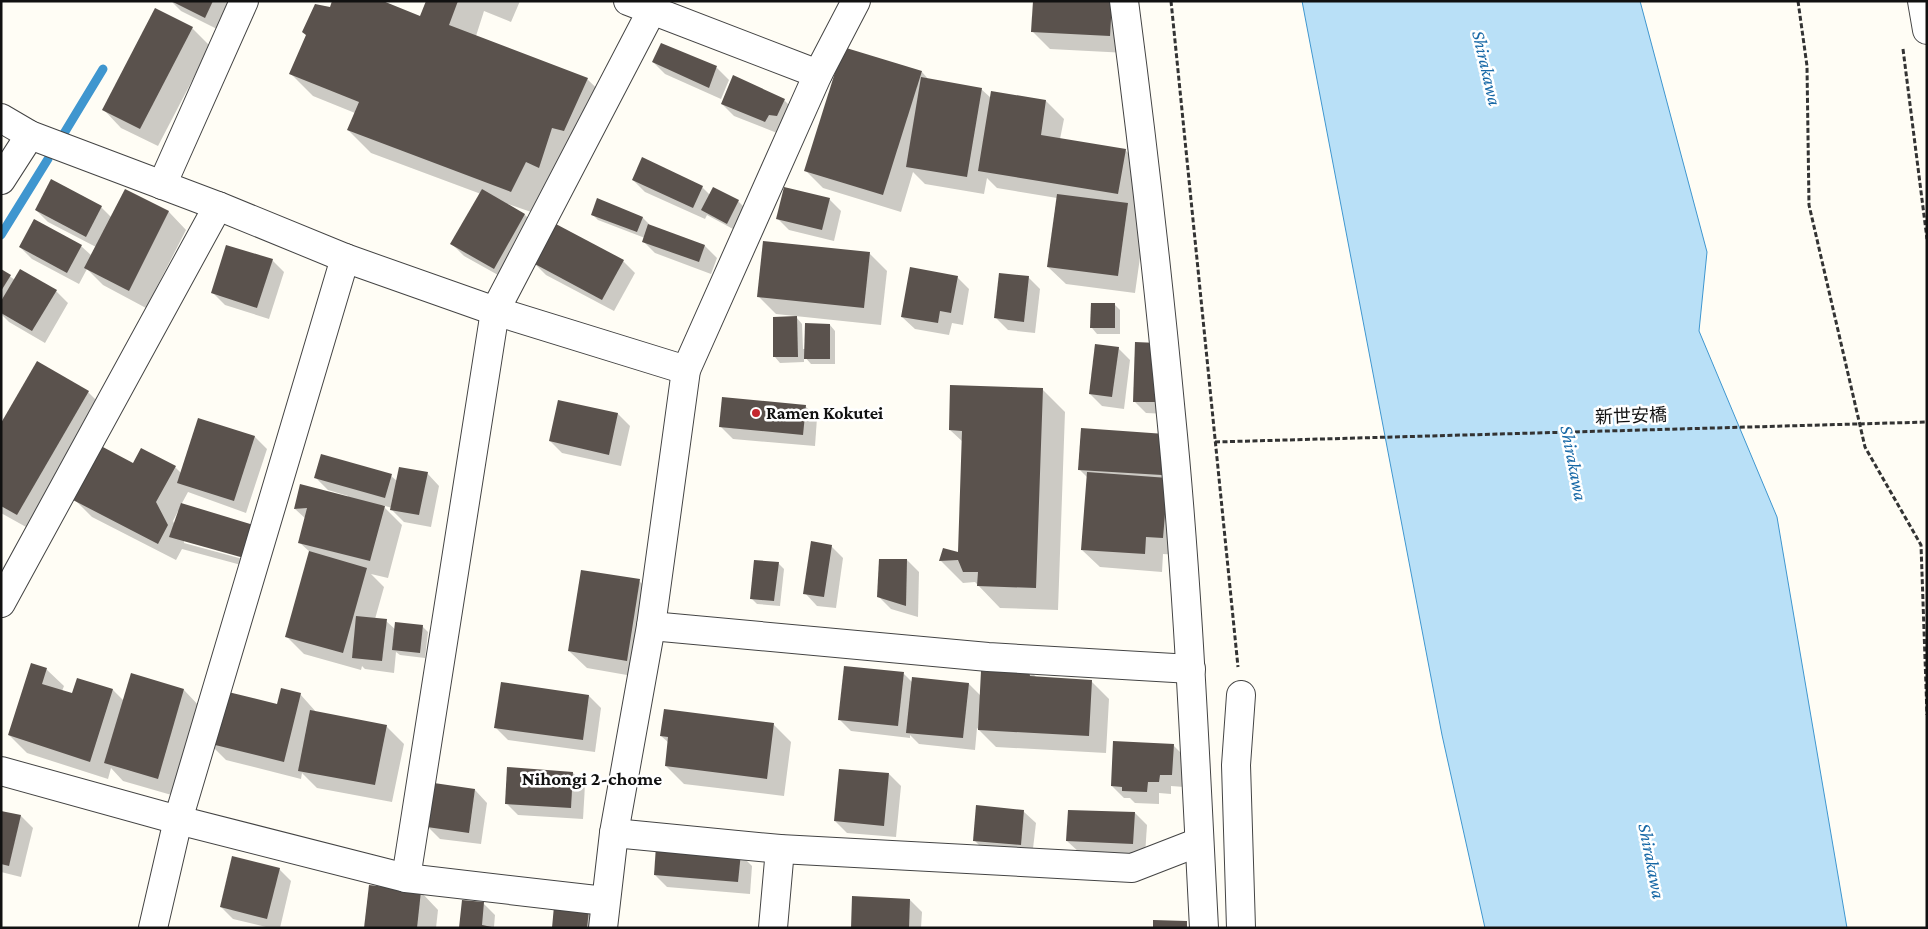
<svg xmlns="http://www.w3.org/2000/svg" width="1928" height="929" viewBox="0 0 1928 929" font-family="'Crimson Pro','Noto Sans JP',serif">
<rect width="100%" height="100%" fill="#fffdf5"/>
<polygon fill="#b9e0f7" stroke="#3f96cf" points="1302,1 1640,1 1707,252 1699,331 1777,517 1847,928 1485,928 1442,735"/>
<g fill="#0003" fill-rule="evenodd">
<polygon points="171,1 232,1 217,29 181,11"/>
<polygon points="427,1 520,1 511,22 484,11 476,36 587,79 610,101 534,213 508,204 507,205 525,215 537,227 507,280 464,256 452,244 481,194 371,153 348,130 355,113 313,96 290,73 421,17"/>
<polygon points="1130,1 1127,53 1050,49 1032,31"/>
<polygon points="192,28 210,46 158,146 121,128 104,110"/>
<polygon points="662,44 717,68 729,80 721,99 665,74 653,62"/>
<polygon points="922,72 929,80 981,89 991,98 1046,101 1064,119 1060,139 1125,150 1143,167 1136,213 1145,222 1135,293 1066,284 1048,267 1057,198 997,188 987,178 984,194 925,184 913,172 901,212 823,188 806,171"/>
<polygon points="784,100 796,112 777,133 734,116 722,104"/>
<polygon points="633,180 702,187 710,195 738,201 744,207 733,229 707,215 705,219 645,192"/>
<polygon points="126,191 169,212 186,230 146,308 103,285 87,269 79,284 32,259 20,247 81,246 92,256 96,247 48,222 36,210 101,207 112,218"/>
<polygon points="829,199 841,211 834,241 789,230 777,218"/>
<polygon points="598,200 643,218 649,224 648,226 705,246 717,258 711,274 655,253 643,241 645,238 598,220 592,214"/>
<polygon points="869,253 887,271 881,325 776,314 758,296"/>
<polygon points="272,260 284,272 269,319 225,305 213,293"/>
<polygon points="623,261 635,273 614,311 546,275 534,263"/>
<polygon points="1,270 15,280 56,291 68,303 45,343 9,322 1,314"/>
<polygon points="957,277 969,289 963,325 952,323 949,335 915,329 902,317"/>
<polygon points="1028,277 1040,289 1035,333 1008,330 996,318"/>
<polygon points="1114,304 1120,310 1120,334 1097,334 1092,328"/>
<polygon points="796,317 802,324 803,349 805,349 830,325 835,331 835,364 811,364 804,356 804,362 780,363 775,357"/>
<polygon points="1157,344 1168,414 1146,413 1134,401"/>
<polygon points="1118,348 1130,360 1124,409 1102,406 1090,394"/>
<polygon points="37,363 88,392 106,410 35,532 1,513 1,425"/>
<polygon points="1042,389 1065,412 1058,610 1000,608 975,582 963,583 941,561 959,554 963,442 950,430"/>
<polygon points="559,401 618,414 630,426 621,466 562,453 550,441"/>
<polygon points="805,406 817,418 815,446 733,439 721,427"/>
<path d="M199 419 255 437 267 449 246 513 188 492 181 505 256 527 268 539 256 569 182 549 176 560 92 517 75 500 102 448 134 465 142 450 175 467 181 473ZM178 511 179 512 175 525 173 521ZM184 540 251 559 250 561 184 543Z"/>
<polygon points="1164,435 1180,555 1163,554 1162,572 1100,567 1082,550 1088,478 1079,469"/>
<polygon points="427,473 439,486 431,527 404,522 392,510 392,508 382,505 402,525 388,578 371,574 384,587 375,619 386,621 396,630 422,626 428,632 425,658 400,655 396,652 394,673 365,669 362,666 361,670 304,654 286,636 310,552 300,543 306,519 295,509 347,498 348,496 328,490 316,478 391,476 397,481"/>
<polygon points="831,546 843,558 836,608 817,606 805,593"/>
<polygon points="907,560 919,572 918,617 891,609 879,597"/>
<polygon points="778,563 784,569 780,606 757,604 751,598"/>
<polygon points="639,581 657,598 644,678 587,668 569,651"/>
<polygon points="1027,667 1037,678 1091,681 1109,699 1106,753 996,747 977,728 975,750 919,744 910,735 910,738 851,731 839,719 904,674 912,682 969,684 981,696 1006,674"/>
<polygon points="46,669 64,686 62,691 73,695 113,690 124,701 132,675 184,690 201,708 175,796 123,781 111,768 108,779 27,753 9,735"/>
<polygon points="502,684 589,696 601,708 595,752 508,740 496,728"/>
<polygon points="300,694 317,713 386,726 404,744 392,802 317,788 302,773 301,779 226,760 209,743"/>
<polygon points="773,724 791,742 784,796 684,784 666,766 669,743 661,736"/>
<polygon points="1173,745 1185,757 1184,787 1171,786 1171,794 1159,793 1159,804 1135,803 1130,798 1124,798 1112,786"/>
<polygon points="573,773 585,785 583,819 518,815 506,803"/>
<polygon points="889,774 901,786 896,837 847,833 835,821"/>
<polygon points="475,790 487,803 481,844 440,839 428,827"/>
<polygon points="1023,811 1036,823 1032,857 986,852 974,840"/>
<polygon points="1,812 21,816 33,828 21,877 1,872"/>
<polygon points="1135,813 1147,825 1145,855 1080,853 1067,841"/>
<polygon points="740,854 752,866 750,894 667,887 655,875"/>
<polygon points="279,869 291,881 280,928 270,928 233,919 221,907"/>
<polygon points="421,892 438,910 436,928 365,928"/>
<polygon points="910,900 922,912 921,928 852,928"/>
<polygon points="483,903 495,915 494,927 498,928 460,928"/>
<polygon points="588,911 600,923 600,928 553,928"/>
</g>
<g fill="none" stroke-linecap="round" stroke-linejoin="round">
<g stroke="#3f96cf" stroke-width="9">
<polyline points="63,135 103,69"/>
<polyline points="1,235 48,159"/>
</g>
</g>
<g fill="#5a524d">
<polygon points="171,1 213,1 205,18"/>
<polygon points="332,1 383,1 420,16 426,1 458,1 449,25 588,78 564,131 552,128 539,168 526,162 511,192 347,130 359,102 289,74 306,35 302,32 315,4 330,7"/>
<polygon points="1033,1 1112,1 1110,36 1031,32"/>
<polygon points="155,8 193,27 140,129 102,110"/>
<polygon points="661,43 717,66 709,88 652,62"/>
<polygon points="843,47 922,71 883,195 804,171"/>
<polygon points="733,75 785,99 777,116 769,115 765,122 721,104"/>
<polygon points="921,77 982,88 967,177 906,167"/>
<polygon points="991,91 1046,100 1041,135 1126,149 1118,194 978,171"/>
<polygon points="642,157 703,186 693,208 632,180"/>
<polygon points="51,179 102,206 86,237 35,210"/>
<polygon points="713,187 739,200 727,224 701,210"/>
<polygon points="784,187 830,198 822,230 776,219"/>
<polygon points="125,189 169,211 129,291 84,268"/>
<polygon points="482,189 525,214 494,269 450,244"/>
<polygon points="1057,194 1128,203 1118,276 1047,267"/>
<polygon points="597,198 643,217 637,232 591,215"/>
<polygon points="34,219 82,245 67,273 19,247"/>
<polygon points="554,223 624,260 602,300 533,263"/>
<polygon points="648,224 705,245 699,262 642,242"/>
<polygon points="763,241 870,252 864,308 757,297"/>
<polygon points="226,245 273,259 257,308 211,293"/>
<polygon points="910,267 958,276 951,313 940,311 938,323 901,317"/>
<polygon points="1,269 11,275 1,291"/>
<polygon points="20,269 57,290 32,331 1,313 1,301"/>
<polygon points="999,273 1029,276 1024,322 994,318"/>
<polygon points="1091,303 1115,303 1115,328 1090,328"/>
<polygon points="797,316 798,357 773,357 773,317"/>
<polygon points="805,323 830,324 830,359 804,359"/>
<polygon points="1135,342 1158,343 1156,402 1133,402"/>
<polygon points="1095,344 1119,347 1112,397 1089,394"/>
<polygon points="37,361 89,391 17,515 1,506 1,423"/>
<polygon points="950,385 1043,388 1036,588 977,586 978,572 963,572 958,560 939,561 943,548 958,552 962,431 949,430"/>
<polygon points="722,397 806,405 803,435 719,427"/>
<polygon points="558,400 618,413 609,455 549,441"/>
<polygon points="198,418 255,436 234,501 177,483"/>
<polygon points="1081,428 1165,434 1162,475 1078,470"/>
<polygon points="101,446 133,463 141,448 176,466 156,502 168,525 158,544 73,500"/>
<polygon points="321,454 392,474 385,498 314,478"/>
<polygon points="399,467 428,472 419,515 390,510"/>
<polygon points="1087,472 1168,478 1163,538 1146,537 1145,554 1081,550"/>
<polygon points="300,484 385,506 370,561 298,543 307,508 294,509"/>
<polygon points="181,503 257,526 244,558 169,537"/>
<polygon points="811,541 832,545 824,597 803,594"/>
<polygon points="309,551 367,568 343,653 285,637"/>
<polygon points="879,559 907,559 906,606 877,597"/>
<polygon points="754,560 779,562 774,601 750,599"/>
<polygon points="581,570 640,579 627,661 568,651"/>
<polygon points="356,616 387,619 382,661 352,658"/>
<polygon points="395,622 423,625 420,653 392,650"/>
<polygon points="31,663 47,668 42,684 72,693 77,678 113,689 90,762 8,735"/>
<polygon points="1010,665 1028,666 1030,676 1092,680 1089,736 978,730 981,671 1005,672"/>
<polygon points="844,666 904,672 898,726 838,720"/>
<polygon points="131,673 184,689 158,779 104,763"/>
<polygon points="912,677 969,683 963,738 906,733"/>
<polygon points="501,682 589,695 583,740 494,728"/>
<polygon points="281,688 301,693 284,762 207,743 220,690 277,704"/>
<polygon points="664,709 774,723 767,779 665,766 668,737 660,736"/>
<polygon points="310,710 387,725 375,785 298,771"/>
<polygon points="1113,741 1174,744 1172,775 1160,775 1159,782 1148,782 1147,792 1122,791 1122,787 1111,786"/>
<polygon points="507,767 573,772 571,808 505,804"/>
<polygon points="839,769 889,773 884,826 834,821"/>
<polygon points="434,783 475,789 469,833 427,827"/>
<polygon points="976,805 1024,810 1021,845 973,841"/>
<polygon points="1068,810 1135,812 1133,844 1066,841"/>
<polygon points="1,811 21,815 9,866 1,864"/>
<polygon points="656,846 741,853 738,882 654,875"/>
<polygon points="232,856 280,868 267,919 220,907"/>
<polygon points="369,885 421,891 417,928 364,928"/>
<polygon points="852,896 910,899 909,928 851,928"/>
<polygon points="462,900 484,902 482,925 497,928 459,928"/>
<polygon points="554,906 589,910 587,928 552,928"/>
<polygon points="1153,920 1187,921 1187,928 1153,928"/>
</g>
<g fill="none" stroke-linecap="round" stroke-linejoin="round">
<defs>
<g id="minor">
<polyline points="628,1 818,74"/>
<path d="M1124 1C1142 139 1158 277 1171 415 1188 585 1195 757 1204 928"/>
<polyline points="1922,1 1927,30"/>
<polyline points="1,118 30,135 218,206 345,258 495,311 686,370"/>
<polyline points="1,180 30,135"/>
<polyline points="162,185 244,1"/>
<polyline points="1,603 218,206"/>
<polyline points="651,626 988,657 1191,669"/>
<polyline points="1,771 178,820 406,878 605,901"/>
<polyline points="614,833 780,849 1132,868 1199,842"/>
<polyline points="406,878 495,311 652,10"/>
<polyline points="153,928 178,820 345,258"/>
<polyline points="603,928 614,833 651,626 686,370 818,74 856,1"/>
<polyline points="773,928 780,849"/>
<polyline points="1241,928 1236,765 1241,695"/>
</g>
</defs>
<use href="#minor" stroke="#444" stroke-width="30"/>
<g stroke="#333" stroke-width="3" stroke-dasharray="5 2.5" stroke-linecap="butt">
<polyline points="1171,1 1238,667"/>
<polyline points="1798,1 1807,66 1809,205 1865,447 1921,545 1927,715"/>
<polyline points="1903,49 1927,239"/>
</g>
<use href="#minor" stroke="#fff" stroke-width="28"/>
<polyline stroke="#333" stroke-width="3" stroke-dasharray="5 2.5" stroke-linecap="butt" points="1215,442 1927,422"/>
</g>
<circle fill="#c4262e" stroke="#fff" stroke-width="2" cx="756" cy="413" r="5"/>
<g text-anchor="middle" dominant-baseline="central" stroke-width="5" stroke-linejoin="round" paint-order="stroke">
<g font-size="18" font-weight="bold" fill="#111" stroke="#fff" text-anchor="start">
<text x="766" y="413">Ramen Kokutei</text>
</g>
<g font-size="18" fill="#111" stroke="#fff">
<text transform="translate(1631 416) rotate(-2)">新世安橋</text>
</g>
<g font-size="19" font-style="italic" fill="#1768a6" stroke="#fff">
<text transform="translate(1487 68) rotate(77)">Shirakawa</text>
<text transform="translate(1574 463) rotate(79)">Shirakawa</text>
<text transform="translate(1652 861) rotate(79)">Shirakawa</text>
</g>
<g font-size="19" font-weight="bold" fill="#111" stroke="#fff">
<text x="592" y="778">Nihongi 2-chome</text>
</g>
</g>
<rect width="1928" height="929" fill="none" stroke="#111111" stroke-width="5"/>
</svg>
